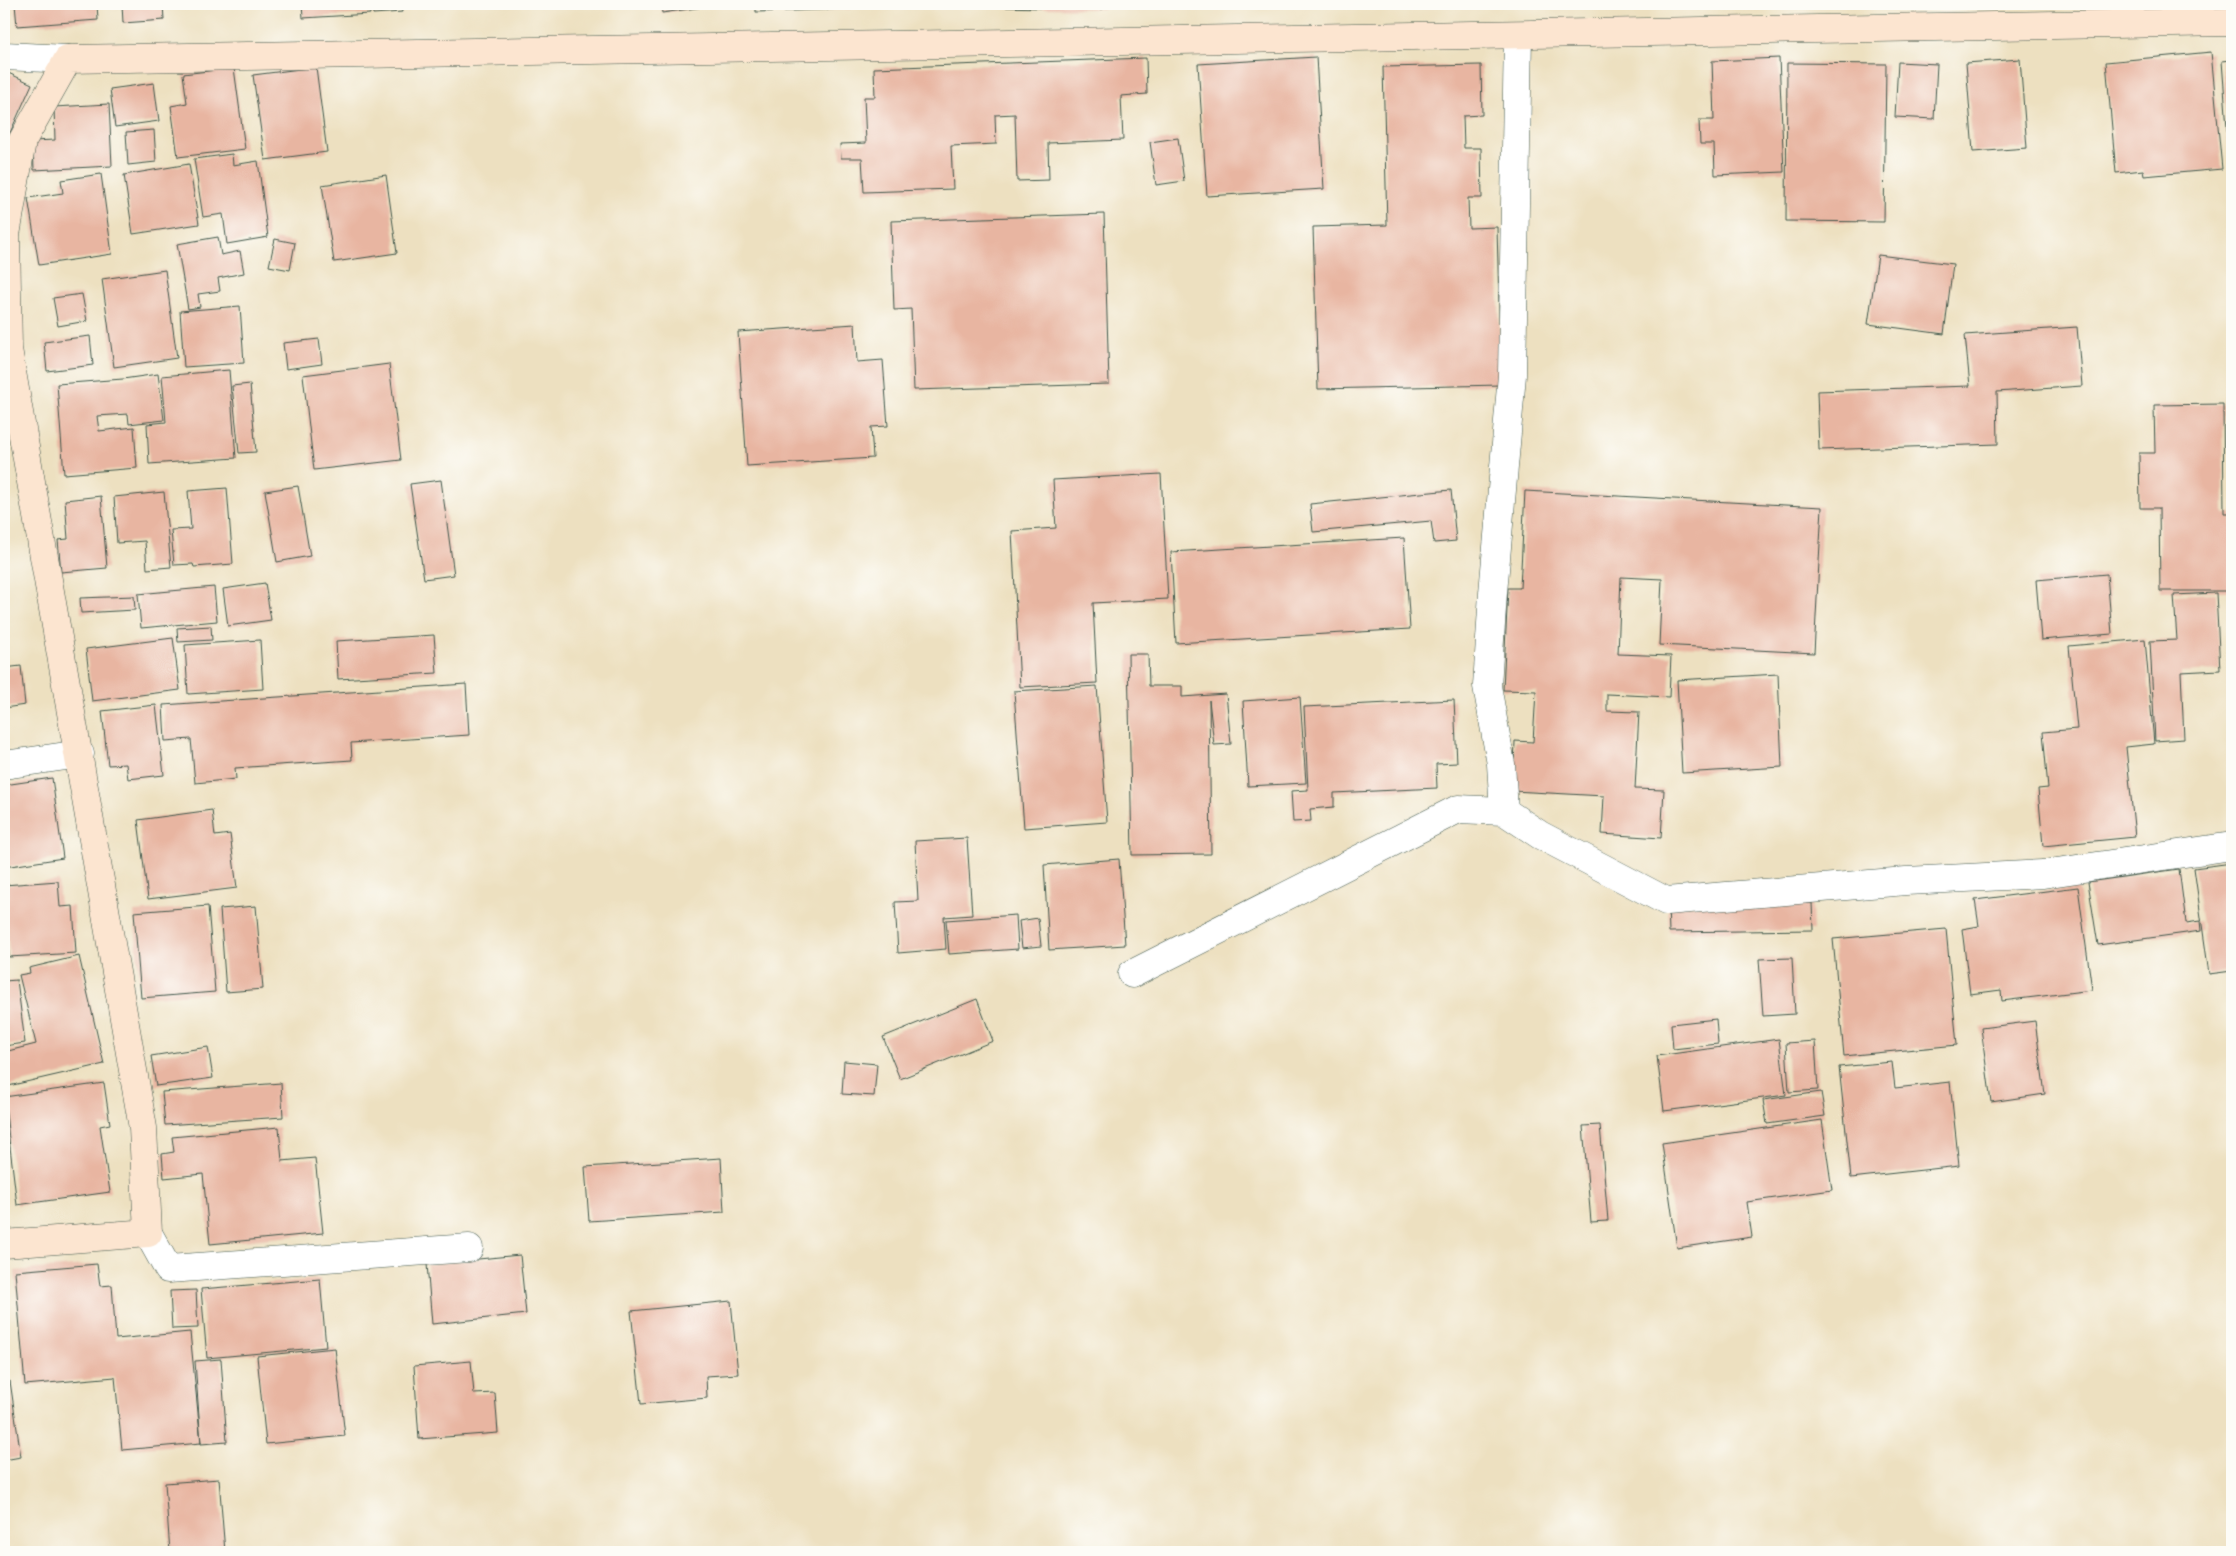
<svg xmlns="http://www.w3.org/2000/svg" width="2236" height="1556" viewBox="0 0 2236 1556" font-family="'IM FELL Great Primer',serif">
<rect width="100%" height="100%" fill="#fdfcf7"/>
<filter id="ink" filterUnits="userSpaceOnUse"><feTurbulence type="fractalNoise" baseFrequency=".02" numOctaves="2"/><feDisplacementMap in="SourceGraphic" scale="10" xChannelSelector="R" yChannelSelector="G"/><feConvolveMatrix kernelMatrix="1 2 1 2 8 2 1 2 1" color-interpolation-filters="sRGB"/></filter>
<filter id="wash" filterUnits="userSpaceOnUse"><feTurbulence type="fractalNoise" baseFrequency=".0096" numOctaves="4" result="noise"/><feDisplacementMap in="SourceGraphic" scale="20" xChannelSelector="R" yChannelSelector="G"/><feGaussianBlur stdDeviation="1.12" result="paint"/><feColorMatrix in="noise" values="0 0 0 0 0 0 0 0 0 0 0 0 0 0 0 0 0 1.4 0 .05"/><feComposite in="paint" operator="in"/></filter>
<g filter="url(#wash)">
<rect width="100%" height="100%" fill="#ede0c0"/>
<g id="blocks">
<g fill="#e8b5a1">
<polygon points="15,4 97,4 98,20 17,26"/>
<polygon points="122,4 163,4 164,20 123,23"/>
<polygon points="302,4 369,4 370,14 303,18"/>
<polygon points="372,4 401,4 402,12 373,14"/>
<polygon points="661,4 710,4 710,6 662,13"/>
<polygon points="756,4 851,4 852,9 756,12"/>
<polygon points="994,4 1103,4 1103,9 994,7"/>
<polygon points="2211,52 2222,169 2144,176 2143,170 2116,173 2106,62"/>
<polygon points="1316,57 1324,189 1207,196 1198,64"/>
<polygon points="1146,58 1147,94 1121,96 1123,140 1048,143 1049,180 1017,181 1015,114 995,115 996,144 951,146 953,189 864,192 862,158 841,158 840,144 866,143 864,97 875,97 874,68"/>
<polygon points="1779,58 1784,172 1715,175 1714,144 1700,144 1699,120 1714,120 1712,61"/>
<polygon points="2020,59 2027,148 1973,152 1966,63"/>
<polygon points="2232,60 2232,167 2230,168 2222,61"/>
<polygon points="1898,62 1937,64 1934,119 1895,117"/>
<polygon points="1787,63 1886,64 1884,222 1786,221"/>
<polygon points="1481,65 1482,115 1463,116 1464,148 1481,148 1482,198 1468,198 1469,228 1497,227 1501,385 1318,389 1313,227 1387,225 1383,67"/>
<polygon points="316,67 327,152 265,160 253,75"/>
<polygon points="234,68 245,149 178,157 171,106 187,103 183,74"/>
<polygon points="4,71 32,84 4,146"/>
<polygon points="154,83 159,121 115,127 110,89"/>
<polygon points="109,104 112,166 34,170 33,141 55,140 54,107"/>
<polygon points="154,130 156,162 128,165 126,132"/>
<polygon points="1178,138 1184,181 1156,185 1150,142"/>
<polygon points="232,154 233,165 258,161 268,237 227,244 223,214 203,217 194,159"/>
<polygon points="189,164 199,224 133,234 124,175"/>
<polygon points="101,174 112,254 39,265 28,198 63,193 61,180"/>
<polygon points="386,175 397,253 334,262 322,185"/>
<polygon points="1104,214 1109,384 914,390 911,309 894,310 891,221"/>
<polygon points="218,237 221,255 240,251 244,273 218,278 220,291 198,294 200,307 188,309 177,244"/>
<polygon points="275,239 295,243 290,270 269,266"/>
<polygon points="1878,255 1953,264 1944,334 1868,324"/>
<polygon points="165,270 177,358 114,367 102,279"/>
<polygon points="82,294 87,321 58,326 53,298"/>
<polygon points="240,306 244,363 184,367 180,311"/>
<polygon points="855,324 857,362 883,360 888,426 871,427 873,458 747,466 738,332"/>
<polygon points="2077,327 2082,386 1997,392 1998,444 1819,450 1817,391 1970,386 1965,335"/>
<polygon points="90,336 93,365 47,371 44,342"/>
<polygon points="319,339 322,364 286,369 283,343"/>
<polygon points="389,364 401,460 314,470 303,375"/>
<polygon points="229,370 236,458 149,464 147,424 166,422 162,376"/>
<polygon points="158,374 164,420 129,424 128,414 97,416 99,431 134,427 137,468 64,474 57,384 123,379"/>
<polygon points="250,384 256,452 239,453 232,386"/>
<polygon points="2223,404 2224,513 2232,513 2232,591 2160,591 2159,508 2140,508 2139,453 2155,453 2154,405"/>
<polygon points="1161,474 1168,599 1093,603 1097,683 1020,687 1012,531 1056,528 1053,480"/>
<polygon points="441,480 454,575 424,579 410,484"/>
<polygon points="298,486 310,556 277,562 265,491"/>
<polygon points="227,488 233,564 194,567 193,564 174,565 171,530 191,529 188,491"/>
<polygon points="1451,490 1456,541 1434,543 1431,521 1313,532 1310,504"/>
<polygon points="1525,491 1822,507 1814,653 1659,645 1662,579 1621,577 1618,654 1671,656 1669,697 1607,694 1607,711 1639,712 1635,789 1664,790 1661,838 1602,834 1604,796 1513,791 1515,741 1533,742 1536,691 1503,690 1508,588 1520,588"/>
<polygon points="164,492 171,567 147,569 145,541 117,543 114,497"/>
<polygon points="101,496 107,568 61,572 58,540 68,539 65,500"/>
<polygon points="1404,538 1410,629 1176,643 1171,552"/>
<polygon points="2107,574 2112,634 2041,640 2036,580"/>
<polygon points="265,583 271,620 228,626 223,589"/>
<polygon points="214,587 217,621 141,628 138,594"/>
<polygon points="2216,593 2220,670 2181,672 2184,739 2155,741 2150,641 2177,640 2174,595"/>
<polygon points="134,596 135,610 81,613 80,598"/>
<polygon points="211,626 212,640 178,642 177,628"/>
<polygon points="434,635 437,673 338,679 336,641"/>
<polygon points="173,638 180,690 92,701 86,649"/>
<polygon points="2145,639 2154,744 2126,747 2135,837 2043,846 2038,789 2048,788 2043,732 2077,729 2069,646"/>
<polygon points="260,640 263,689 188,694 185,645"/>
<polygon points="1128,654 1148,654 1149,686 1182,686 1182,697 1226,694 1231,744 1214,745 1209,700 1211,854 1132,855"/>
<polygon points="21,666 25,705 4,708 4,668"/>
<polygon points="1778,674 1782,767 1682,773 1677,680"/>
<polygon points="466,684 469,735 351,743 352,760 235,768 236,779 195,783 191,739 165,741 163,705"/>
<polygon points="1097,686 1107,822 1024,828 1014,691"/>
<polygon points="1300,697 1306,783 1248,786 1243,701"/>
<polygon points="2229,697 2232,697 2232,723 2231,723"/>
<polygon points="1454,700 1457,763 1436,764 1437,788 1334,793 1334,807 1310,809 1311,821 1293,822 1291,791 1308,790 1304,707"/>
<polygon points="156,705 164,775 128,779 126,764 108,765 102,711"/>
<polygon points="52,778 63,858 4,867 4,785"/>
<polygon points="212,810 215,836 230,834 237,888 148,899 138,820"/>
<polygon points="967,838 972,915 944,917 946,949 898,953 895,902 918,901 915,841"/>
<polygon points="1119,859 1125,945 1049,950 1044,865"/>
<polygon points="2232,863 2232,971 2209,974 2194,868"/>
<polygon points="2179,869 2186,923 2200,921 2201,931 2098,945 2088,882"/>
<polygon points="58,881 60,907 73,906 76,953 9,957 7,923 4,923 4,885"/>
<polygon points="2078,887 2092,990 2002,1001 2001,990 1970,994 1962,929 1979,926 1975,900"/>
<polygon points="1812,903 1813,930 1669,932 1668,905"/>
<polygon points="208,906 215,992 141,998 134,912"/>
<polygon points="256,906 263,989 226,992 220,909"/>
<polygon points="1016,915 1018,949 949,954 946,920"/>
<polygon points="1038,918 1041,946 1022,948 1019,921"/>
<polygon points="1946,929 1957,1045 1844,1056 1833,939"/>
<polygon points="79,956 104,1064 4,1087 4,1052 36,1044 19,975 30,973 29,968"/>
<polygon points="1792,958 1795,1014 1763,1016 1759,959"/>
<polygon points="17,980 25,1043 4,1046 4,981"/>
<polygon points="977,999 993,1041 900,1079 883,1037"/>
<polygon points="1716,1019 1718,1044 1673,1049 1671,1024"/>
<polygon points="2035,1021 2045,1094 1991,1102 1981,1028"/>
<polygon points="1779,1039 1786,1095 1664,1111 1657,1056"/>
<polygon points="1815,1041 1818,1090 1789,1092 1786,1043"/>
<polygon points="208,1047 213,1078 156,1086 151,1056"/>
<polygon points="844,1061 877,1064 874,1096 842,1094"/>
<polygon points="1892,1062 1895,1088 1950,1082 1959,1166 1851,1178 1839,1067"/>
<polygon points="104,1083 110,1124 100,1126 110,1192 17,1205 4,1097"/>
<polygon points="281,1083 283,1117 165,1125 162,1092"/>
<polygon points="1821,1092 1825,1116 1767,1124 1763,1100"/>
<polygon points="1822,1120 1832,1190 1747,1202 1752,1237 1677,1248 1662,1143"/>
<polygon points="1600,1125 1608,1221 1591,1222 1583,1126"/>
<polygon points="279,1127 282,1161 315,1158 323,1233 210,1244 203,1174 164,1178 162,1154 174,1152 172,1137"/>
<polygon points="721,1158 724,1212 589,1221 585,1167"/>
<polygon points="520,1255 526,1314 432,1324 427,1264"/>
<polygon points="97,1264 100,1286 112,1285 116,1339 190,1332 201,1443 122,1450 115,1377 25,1385 15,1271"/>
<polygon points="320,1279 326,1347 207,1358 201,1289"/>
<polygon points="196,1290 198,1328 172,1329 170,1291"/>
<polygon points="731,1301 738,1374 706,1376 707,1398 641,1404 631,1311"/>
<polygon points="335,1348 345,1436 266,1444 257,1356"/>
<polygon points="221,1359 227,1442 201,1444 195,1361"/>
<polygon points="471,1361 474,1394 495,1393 498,1433 419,1439 414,1366"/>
<polygon points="10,1381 21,1457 4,1460 4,1382"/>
<polygon points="219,1479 225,1552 170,1552 165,1483"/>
</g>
</g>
</g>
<g filter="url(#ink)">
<use href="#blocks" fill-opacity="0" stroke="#3e5549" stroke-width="1"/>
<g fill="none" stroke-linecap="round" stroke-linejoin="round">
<defs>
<g id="street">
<polyline points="4,56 68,59"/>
<polyline points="4,765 80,754"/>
<polyline points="1504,811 1501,764 1487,686 1493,593 1512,375 1518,35"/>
<polyline points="1132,974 1458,809 1504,811 1540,835 1666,901 1906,881 2043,874 2232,846"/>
<polyline points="148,1233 168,1269 469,1248"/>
</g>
<polyline id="secondary" points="4,1244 148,1233 143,1128 8,349 6,235 22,141 68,59 2232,22"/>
</defs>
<use href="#street" stroke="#3e5549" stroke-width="29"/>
<use href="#secondary" stroke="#3e5549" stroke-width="29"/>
<use href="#street" stroke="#fff" stroke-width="28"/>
<use href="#secondary" stroke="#fce5d0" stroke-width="28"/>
</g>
</g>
<rect width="2236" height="1556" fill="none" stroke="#fdfcf7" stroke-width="20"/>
</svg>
